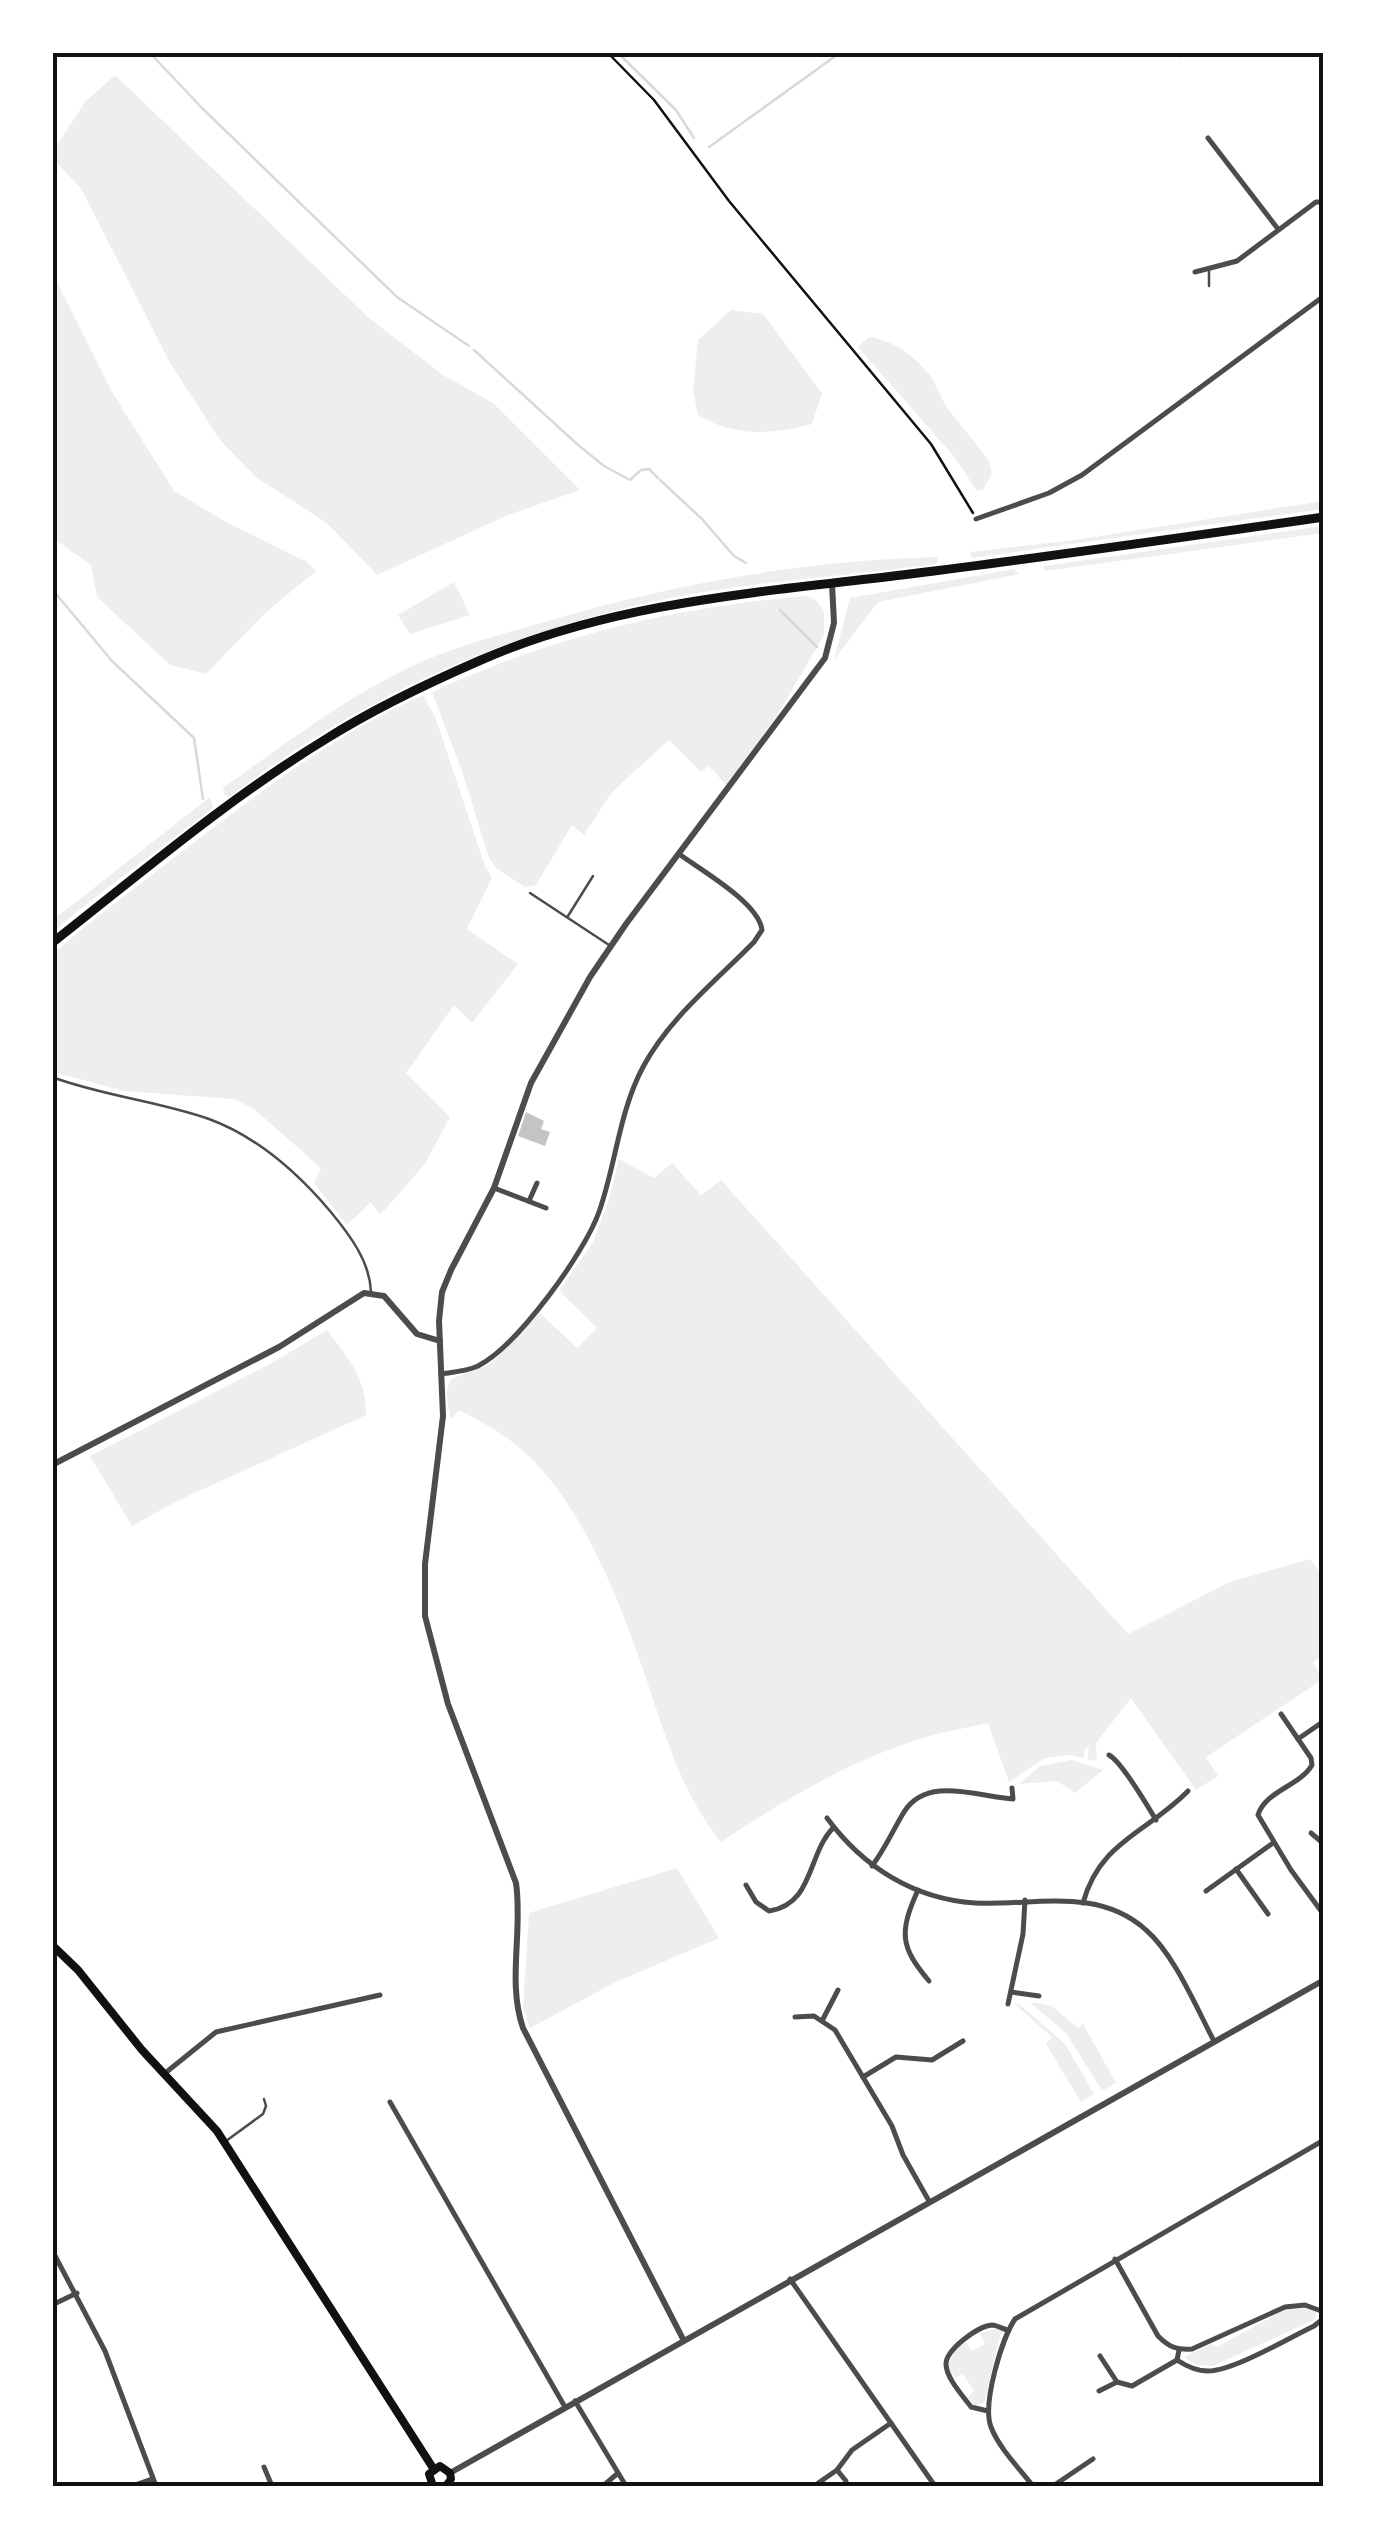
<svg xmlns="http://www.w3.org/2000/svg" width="1376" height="2539" viewBox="0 0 1376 2539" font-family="Lato,sans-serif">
<rect width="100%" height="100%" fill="#fff"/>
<g fill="#eee">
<polygon points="115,75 369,318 443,375 493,403 580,490 508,515 377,575 328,524 256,477 220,440 170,363 82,190 53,159 53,151 85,102"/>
<polygon points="53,274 112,392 174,491 228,523 307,562 316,571 266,612 206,674 170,665 97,597 91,565 53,538"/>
<path d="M731 310 763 314 822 393 812 424C773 435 733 437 698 415L693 390 698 340Z"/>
<path d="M869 337C892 339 923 361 934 382 939 392 942 401 949 410 962 428 977 443 989 462L992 473 983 490 977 491 956 459 858 347Z"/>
<polygon points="1323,501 1323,509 972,558 970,552 1075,540"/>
<polygon points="1323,526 1323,533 1045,571 1044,566"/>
<path d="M939 557 936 564C848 576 757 581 670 598 508 631 360 697 229 797L224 795 223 788C286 743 350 694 421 662 461 645 503 634 544 622 672 584 805 560 939 557Z"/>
<polygon points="1014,569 1019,574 878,602 834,660 850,598"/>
<polygon points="454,582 470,615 410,634 398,615"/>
<path d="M807 596 817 601 824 612V635L778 714 726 785 709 766 701 772 669 740 612 792 584 835 572 825 536 885 525 887 497 869 489 858 462 771 432 692C554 636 674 607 807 596Z"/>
<path d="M423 695 436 719 485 866 492 878 467 929 518 964 472 1023 454 1005 406 1073 450 1117 425 1164 380 1215 371 1202 347 1225 314 1183 321 1168 253 1108 233 1099 124 1091 53 1072V954C93 918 137 887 179 854 256 795 334 734 423 695Z"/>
<path d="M210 797 213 808C159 850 104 888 53 932V920Z"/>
<path d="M619 1159 654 1178 672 1163 701 1195 721 1180 1128 1634 1230 1582 1310 1559 1323 1576V1655L1313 1662 1323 1679 1206 1757 1218 1776 1196 1790 1131 1698 1096 1743 1097 1761 1087 1759 1089 1749 1085 1748 1084 1758 1068 1755 1045 1758 1009 1782 988 1723C965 1728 942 1732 920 1739 848 1761 783 1801 721 1842 683 1795 667 1741 648 1684 622 1606 579 1491 511 1441 495 1429 476 1419 459 1410L451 1419C448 1406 444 1391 451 1379L489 1365 540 1313 577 1348 597 1328 561 1293 560 1289 592 1244 608 1203Z"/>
<path d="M327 1330C348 1358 367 1379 366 1415L177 1501 132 1526 90 1456 270 1364Z"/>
<polygon points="1072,1760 1103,1770 1075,1793 1057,1781 1019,1784 1040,1766"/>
<polygon points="677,1868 719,1938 616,1982 530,2028 523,2008 529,1913"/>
<polygon points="1030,2002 1052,2006 1078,2028 1083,2024 1116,2083 1102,2091 1066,2033"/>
<polygon points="1018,2003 1065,2044 1094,2094 1081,2102 1046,2044 1052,2037 1016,2005"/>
<polygon points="1306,2308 1316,2312 1316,2319 1213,2366 1196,2365 1184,2357 1212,2344 1217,2347 1286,2309"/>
<polygon points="996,2328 1001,2332 984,2403 974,2406 968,2397 974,2391 963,2374 955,2378 948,2367 956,2348 966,2342 972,2351 985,2344 980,2334"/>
</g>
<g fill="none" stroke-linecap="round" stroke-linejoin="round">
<g stroke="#d9d9d9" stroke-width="2.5">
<polyline points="149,52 203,109 397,297 469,346"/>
<polyline points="617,52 676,110 694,138"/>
<polyline points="709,147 841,52"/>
<polyline points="474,350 577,444 604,466 630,480 641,470 649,469 658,478"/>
<polyline points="660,480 702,519 734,556 746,563"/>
<polyline points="52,589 112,661 194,738 203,799"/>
<polyline points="780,610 817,647"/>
</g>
</g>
<polygon fill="#c4c4c4" points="526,1112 544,1121 541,1129 550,1132 545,1146 518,1136"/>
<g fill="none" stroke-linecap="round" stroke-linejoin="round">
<polyline stroke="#111" stroke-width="2.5" points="607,52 654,100 729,201 931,444 973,513"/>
<g stroke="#4c4c4c" stroke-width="2.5">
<polyline points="1178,52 1181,56"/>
<polyline points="1209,271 1209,286"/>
<polyline points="530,893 609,945"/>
<polyline points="568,916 593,876"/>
<path d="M52 1077C103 1096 158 1101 209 1119 258 1137 297 1172 330 1211 349 1234 370 1261 371 1292"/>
<polyline points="226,2141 263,2114 266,2106 264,2099"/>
</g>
<g stroke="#4c4c4c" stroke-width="5">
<polyline points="1208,138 1278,229"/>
<polyline points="1195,272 1237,261 1316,202 1324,202"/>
<polyline points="976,519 1049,493 1082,475 1324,296"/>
<polyline points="494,1188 546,1208"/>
<polyline points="529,1201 537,1183"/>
<path d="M441 1374C454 1372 467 1371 478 1366 518 1345 584 1254 599 1212 616 1164 619 1112 643 1067 670 1017 716 981 754 942L762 930C759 903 701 870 679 854"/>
<path d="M1281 1714 1311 1758 1312 1765C1300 1786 1265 1791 1258 1815L1291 1870 1324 1915"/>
<polyline points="1298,1739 1324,1721"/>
<path d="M1109 1755C1122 1762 1147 1805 1156 1820"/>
<path d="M827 1818C863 1867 914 1899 975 1903 1033 1906 1097 1886 1146 1930 1174 1954 1196 2007 1214 2041"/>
<polyline points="1311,1833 1324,1844"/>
<path d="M872 1866C885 1849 893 1830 904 1812 927 1775 979 1797 1013 1799L1012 1788"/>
<polyline points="1236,1869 1268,1914"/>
<path d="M746 1885 756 1902 769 1911C814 1904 807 1855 833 1828"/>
<path d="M918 1890C899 1932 900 1947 929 1981"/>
<polyline points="1206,1891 1273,1843"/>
<path d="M1083 1903C1100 1841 1147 1833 1188 1791"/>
<polyline points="1011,1992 1039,1996"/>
<polyline points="1008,2004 1023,1934 1025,1900"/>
<polyline points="795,2017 814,2016 835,2030 892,2126 903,2155 929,2201"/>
<polyline points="823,2019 838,1990"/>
<polyline points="164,2074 216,2032 380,1995"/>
<polyline points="863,2077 896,2057 932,2060 963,2041"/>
<polyline points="390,2102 565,2407"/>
<polyline points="52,2250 105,2351 156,2486"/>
<path d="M1115 2259 1158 2336C1169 2347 1176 2350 1192 2349L1285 2307 1305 2305 1324 2312"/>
<polyline points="790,2279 935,2486"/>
<polyline points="52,2305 77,2293"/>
<path d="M1179 2350 1177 2360C1186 2366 1196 2371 1208 2371 1233 2371 1289 2338 1314 2326L1324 2318"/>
<polyline points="1100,2356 1117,2382 1132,2386 1177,2360"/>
<polyline points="1099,2391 1117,2382"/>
<polyline points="575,2401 626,2486"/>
<path d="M988 2411 971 2407C963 2396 947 2379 946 2365 945 2350 978 2326 992 2325 996 2325 1004 2329 1007 2330"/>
<polyline points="264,2467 272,2486"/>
<polyline points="837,2470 846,2481"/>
<polyline points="132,2486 152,2479"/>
<polyline points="603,2486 618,2473"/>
<polyline points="814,2486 837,2470 852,2450 891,2423"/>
<path d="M1033 2486C1019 2468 999 2448 991 2427 982 2404 1002 2338 1015 2319L1324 2140"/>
<polyline points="1053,2486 1093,2459"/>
</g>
<g stroke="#4c4c4c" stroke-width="6">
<polyline points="52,1465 279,1347 364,1293 384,1296 417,1334 440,1341"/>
<path d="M683 2339 523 2028C507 1982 523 1931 516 1883L448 1704 425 1616V1564L443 1416 439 1321 442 1292 451 1270 494 1188 531 1083 590 977 626 924 825 658 834 623 832 584"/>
<polyline points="450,2473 1324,1980"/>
</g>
<g stroke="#111" stroke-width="8">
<polyline points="52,1945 78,1970 142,2050 217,2131 433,2468"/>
<polyline points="433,2486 429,2474 440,2466 450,2473 451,2479 446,2486"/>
</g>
<path stroke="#111" stroke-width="9" d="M52 943C141 873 229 798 326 739 375 708 428 683 481 660 616 601 766 592 910 574 1048 557 1186 537 1324 517"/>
</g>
<rect width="1376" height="2539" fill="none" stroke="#ffffff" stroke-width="110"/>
<rect x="55" y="55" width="1266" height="2429" fill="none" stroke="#111" stroke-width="4"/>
</svg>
